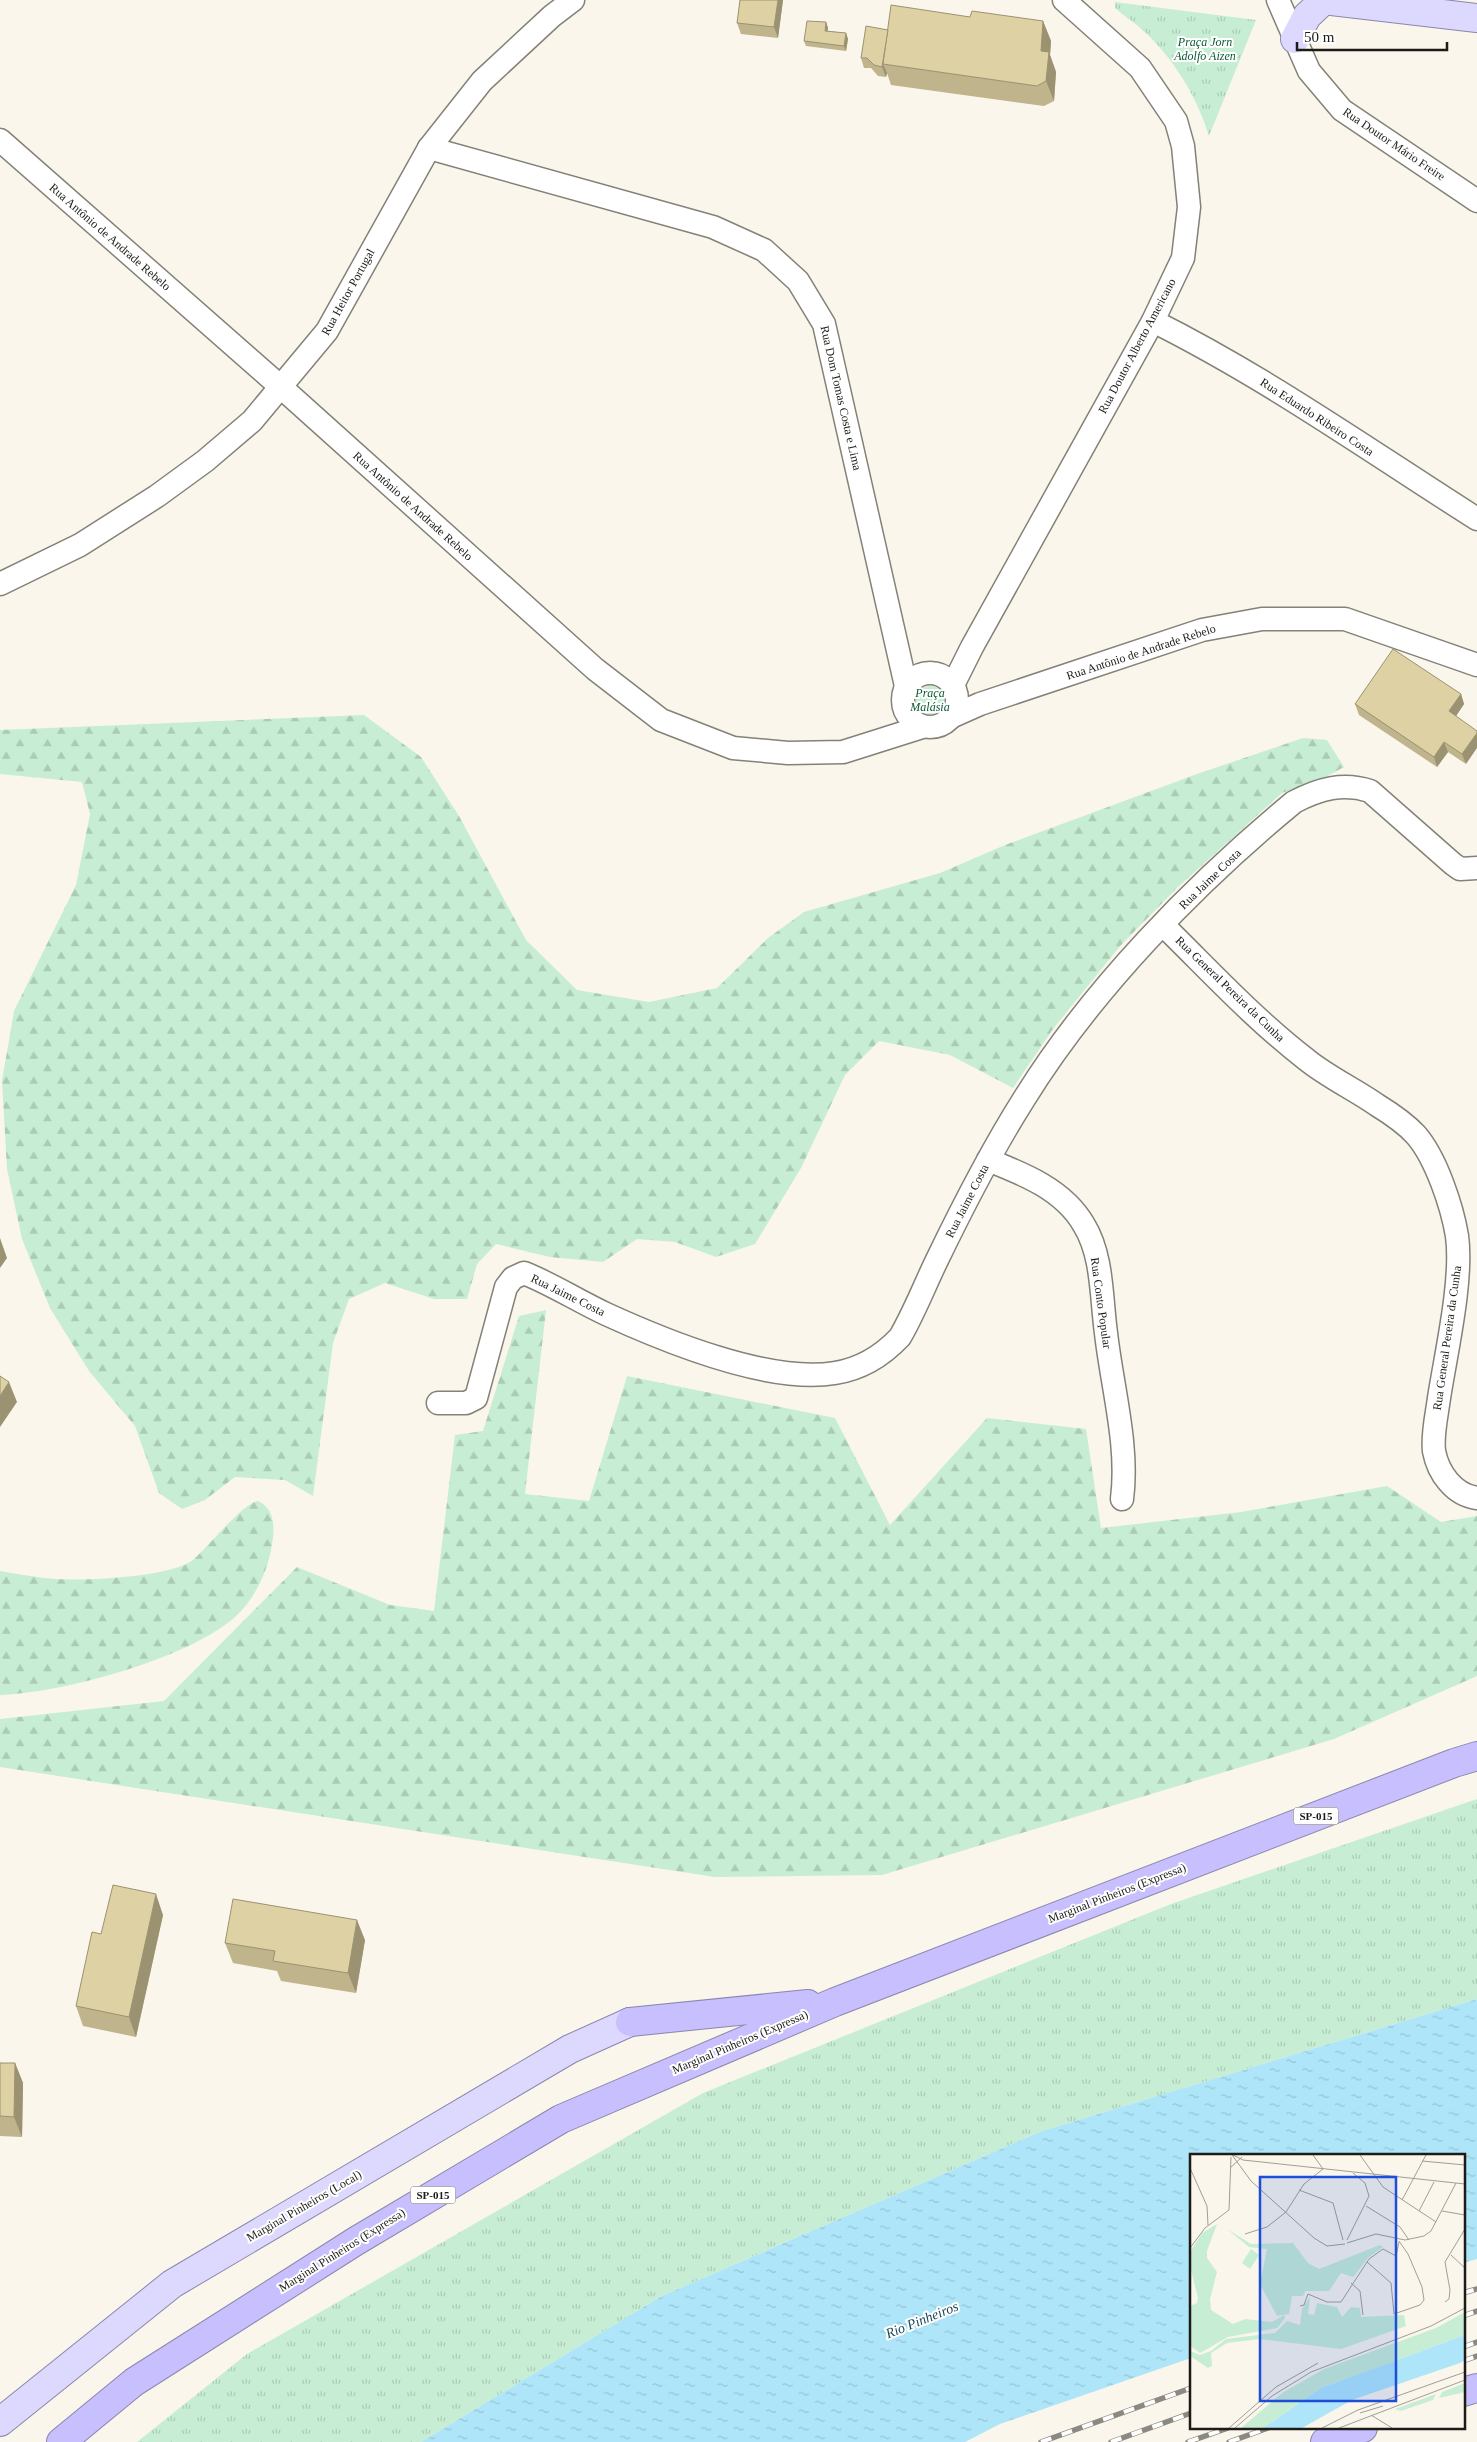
<svg xmlns="http://www.w3.org/2000/svg" width="1477" height="2442" viewBox="0 0 1477 2442" font-family="'Times New Roman',serif">
<defs>
<pattern id="forest-firs" width="22" height="20" patternUnits="userSpaceOnUse" patternTransform="scale(1.25)"><rect width="22" height="20" fill="#c7eed4"/><path d="M5 1l3.5 6h-7zM16 11l3.5 6h-7z" fill="#aaccb5"/></pattern>
<pattern id="park-tufts" width="24" height="20" patternUnits="userSpaceOnUse" patternTransform="scale(1.25)"><rect width="24" height="20" fill="#c7eed4"/><path d="M3 7l-1-3M5 7V3M7 7l1-3M15 17l-1-3M17 17v-4M19 17l1-3" fill="none" stroke="#aaccb5"/></pattern>
<pattern id="water-ripples" width="26" height="14" patternUnits="userSpaceOnUse" patternTransform="scale(1.25)"><rect width="26" height="14" fill="#aee5f9"/><path d="M2 4q2-2 4 0t4 0M15 11q2-2 4 0t4 0" fill="none" stroke="#95c4d5"/></pattern>
</defs>
<rect width="100%" height="100%" fill="#faf6eb"/>
<g fill="url(#forest-firs)">
<polygon points="364,715 421,757 459,816 526,940 577,990 649,1002 717,988 768,938 804,912 940,873 1005,845 1197,774 1303,738 1327,740 1344,767 1322,779 1282,793 1177,888 1121,945 1053,1029 1013,1088 950,1055 879,1041 845,1075 801,1168 755,1244 716,1257 675,1242 637,1239 603,1262 550,1257 496,1244 477,1264 467,1299 434,1299 385,1283 349,1299 333,1343 313,1496 285,1480 235,1477 205,1500 182,1509 159,1493 135,1426 89,1371 50,1308 22,1239 7,1169 2,1081 14,1011 76,885 90,814 82,782 0,774 0,730"/>
<polygon points="546,1310 525,1494 589,1501 627,1376 835,1418 890,1525 987,1418 1086,1429 1101,1528 1241,1512 1387,1486 1441,1522 1477,1516 1477,1676 1334,1739 882,1875 715,1877 0,1767 0,1719 164,1701 297,1567 390,1605 434,1611 455,1435 483,1431 519,1316"/>
<path d="M258 1501C275 1509 275 1528 272 1544 268 1571 255 1599 235 1617 188 1659 62 1693 0 1695V1571C19 1574 38 1578 57 1579 86 1581 171 1577 193 1560 207 1548 243 1503 258 1501Z"/>
</g>
<g fill="url(#park-tufts)">
<path d="M1115 2 1256 20 1209 136C1197 96 1171 54 1139 27 1131 20 1123 15 1115 8Z"/>
<circle cx="930" cy="700" r="14"/>
<polygon points="1477,1799 1477,1999 1042,2131 662,2296 421,2442 137,2442 247,2354 703,2093 1171,1904"/>
</g>
<polygon fill="url(#water-ripples)" points="1477,1999 1477,2259 1463,2263 1463,2156 1191,2156 1191,2358 1000,2424 965,2442 421,2442 662,2296 1042,2131"/>
<g fill="none" stroke-linecap="round" stroke-linejoin="round">
<defs>
<g id="minor">
<polyline points="1278,0 1309,71 1342,110 1477,201"/>
<polyline points="0,140 282,388 595,669 661,720 733,748 788,753 843,752 922,727"/>
<polyline points="429,148 713,227 764,250 798,281 824,324 906,686"/>
<path d="M1153 321C1267 378 1370 451 1477 519"/>
<polyline points="0,584 80,545 157,496 205,461 252,421 327,331 429,148 482,81 552,16 573,0"/>
<circle cx="930" cy="700" r="27"/>
<polyline points="953,685 972,647 1153,321 1183,258 1189,207 1183,146 1176,121 1140,68 1064,0"/>
<polyline points="953,716 980,704 1202,630 1262,619 1345,619 1477,665"/>
<path d="M1163 925C1210 971 1255 1020 1307 1060 1328 1077 1354 1089 1377 1105 1390 1113 1406 1124 1416 1135 1436 1158 1452 1206 1457 1236 1463 1280 1446 1353 1439 1398 1437 1414 1432 1434 1434 1451 1438 1473 1454 1495 1477 1498"/>
<path d="M988 1160C1024 1174 1064 1190 1084 1225 1103 1256 1101 1297 1106 1333 1112 1387 1129 1445 1122 1499"/>
<path d="M438 1403H466L476 1398 506 1287 513 1278 524 1273C552 1284 578 1301 606 1314 665 1341 770 1384 835 1373 861 1369 883 1355 900 1337 914 1313 924 1287 936 1262 963 1206 991 1151 1024 1099 1092 989 1195 884 1294 802 1319 789 1343 782 1370 791L1453 864 1460 869 1477 868"/>
</g>
<g id="major">
<polyline points="1323,0 1477,18"/>
<polyline points="1295,39 1307,16 1324,0"/>
<polyline points="0,2422 172,2284 570,2049 630,2022"/>
</g>
<g id="highway">
<polyline points="630,2022 808,2004"/>
<polyline points="1463,2392 1477,2388"/>
<polyline points="61,2442 134,2382 356,2241 561,2119 835,2002 1454,1763 1477,1756"/>
<polyline points="1325,2442 1363,2428"/>
</g>
</defs>
<use href="#minor" stroke="#848177" stroke-width="25"/>
<use href="#major" stroke="#8b86ad" stroke-width="30"/>
<use href="#highway" stroke="#8b86ad" stroke-width="30"/>
<use href="#minor" stroke="#fff" stroke-width="22"/>
<use href="#major" stroke="#ddd9fe" stroke-width="28"/>
<use href="#highway" stroke="#c7bffe" stroke-width="28"/>
<defs>
<g id="rail">
<polyline points="1463,2293 1477,2289"/>
<polyline points="1463,2316 1477,2311"/>
<polyline points="1463,2347 1477,2342"/>
<polyline points="1463,2361 1477,2356"/>
<polyline points="1041,2442 1191,2388"/>
<polyline points="1111,2442 1191,2413"/>
<polyline points="1188,2442 1228,2428"/>
<polyline points="1229,2442 1268,2428"/>
</g>
</defs>
<use href="#rail" stroke="#8b8981" stroke-width="5.5"/>
<use href="#rail" stroke="#fff" stroke-width="4" stroke-dasharray="11" stroke-linecap="butt"/>
</g>
<g fill="#bfb48c">
<polygon points="740,0 783,0 778,38 741,34 737,23"/>
<polygon points="970,17 1043,21 1051,41 1050,55 1056,72 1054,101 1044,106 891,85 887,73 886,77 878,76 871,68 864,68 861,58 888,30"/>
<polygon points="826,22 828,28 827,31 846,33 848,39 846,51 806,46 804,41"/>
<polygon points="1461,694 1464,704 1456,716 1466,764 1448,752 1437,767 1359,715 1355,704"/>
<polygon points="163,1915 136,2037 83,2026 76,2006 101,1934"/>
<polygon points="365,1940 356,1993 281,1981 277,1971 233,1963 225,1943"/>
<polygon points="0,2063 15,2063 23,2083 22,2137 0,2136"/>
</g>
<g fill="#9b9272">
<polygon points="778,0 783,0 778,38 774,27"/>
<polygon points="1043,21 1051,41 1050,55 1056,72 1054,101 1046,81 1041,51"/>
<polygon points="826,22 828,28 827,36 825,31"/>
<polygon points="888,30 883,64 887,73 886,77 882,67"/>
<polygon points="846,33 848,39 846,51 844,46"/>
<polygon points="1461,694 1464,704 1452,722 1449,711"/>
<polygon points="1477,733 1477,748 1466,764 1462,754"/>
<polygon points="1444,742 1448,752 1437,767 1434,757"/>
<polygon points="0,1238 7,1258 0,1268"/>
<polygon points="9,1382 17,1402 0,1427 0,1396"/>
<polygon points="156,1894 163,1915 136,2037 129,2017"/>
<polygon points="357,1920 365,1940 356,1993 348,1973"/>
<polygon points="15,2063 23,2083 22,2137 14,2117"/>
</g>
<g fill="#ded1a3" stroke="#9b9272">
<polygon points="740,0 778,0 774,27 737,23"/>
<polygon points="891,5 970,17 972,11 1043,21 1041,51 1049,52 1046,81 1037,86 883,64"/>
<polygon points="807,21 826,22 825,31 846,33 844,46 804,41"/>
<polygon points="866,26 888,30 882,67 874,65 867,58 861,58"/>
<polygon points="1393,649 1461,694 1449,711 1477,731 1477,733 1462,754 1444,742 1434,757 1355,704"/>
<polygon points="0,1376 9,1382 0,1396"/>
<polygon points="113,1885 156,1894 129,2017 76,2006 92,1932 101,1934"/>
<polygon points="233,1899 357,1920 348,1973 273,1961 275,1951 225,1943"/>
<polygon points="0,2063 15,2063 14,2117 0,2116"/>
</g>
<g text-anchor="middle" dominant-baseline="central" stroke-width="4" stroke-linejoin="round" paint-order="stroke">
<g fill="#fff" stroke="#605f5d" stroke-width="1">
<rect x="1293.5" y="1807.5" width="45" height="17" rx="4"/>
<rect x="410.5" y="2186.5" width="45" height="17" rx="4"/>
</g>
<g font-size="11" font-weight="bold" fill="#1c1b17">
<text x="1316" y="1816">SP-015</text>
<text x="433" y="2195">SP-015</text>
</g>
<g font-size="12" font-style="italic" fill="#0b5734" stroke="#fff">
<text x="1205" y="42">Praça Jorn<tspan x="1205" dy="14">Adolfo Aizen</tspan></text>
<text x="930" y="693">Praça<tspan x="930" dy="14">Malásia</tspan></text>
</g>
<g font-size="12" fill="#1c1b17" stroke="#fff">
<text transform="translate(1394 144) rotate(34)">Rua Doutor Mário Freire</text>
<text transform="translate(110 237) rotate(41)">Rua Antônio de Andrade Rebelo</text>
<text transform="translate(348 292) rotate(-61)">Rua Heitor Portugal</text>
<text transform="translate(1137 346) rotate(-62)">Rua Doutor Alberto Americano</text>
<text transform="translate(841 398) rotate(77)">Rua Dom Tomas Costa e Lima</text>
<text transform="translate(1317 417) rotate(33)">Rua Eduardo Ribeiro Costa</text>
<text transform="translate(413 506) rotate(42)">Rua Antônio de Andrade Rebelo</text>
<text transform="translate(1141 652) rotate(-18)">Rua Antônio de Andrade Rebelo</text>
<text transform="translate(1210 879) rotate(-44)">Rua Jaime Costa</text>
<text transform="translate(1230 989) rotate(44)">Rua General Pereira da Cunha</text>
<text transform="translate(967 1201) rotate(-63)">Rua Jaime Costa</text>
<text transform="translate(568 1295) rotate(26)">Rua Jaime Costa</text>
<text transform="translate(1101 1303) rotate(82)">Rua Conto Popular</text>
<text transform="translate(1447 1338) rotate(-82)">Rua General Pereira da Cunha</text>
<text transform="translate(1117 1893) rotate(-21)">Marginal Pinheiros (Expressa)</text>
<text transform="translate(740 2042) rotate(-23)">Marginal Pinheiros (Expressa)</text>
<text transform="translate(304 2206) rotate(-30)">Marginal Pinheiros (Local)</text>
<text transform="translate(342 2250) rotate(-32)">Marginal Pinheiros (Expressa)</text>
</g>
<g font-size="14" font-style="italic" fill="#1c4958" stroke="#fff">
<text transform="translate(922 2320) rotate(-22)">Rio Pinheiros</text>
</g>
</g>
<g transform="translate(1190 2154)">
<rect width="275" height="275" fill="#faf6eb"/>
<path d="M61 95 69 101 60 115 52 109Z" fill="#c7eed4"/>
<path d="M27 70 17 97V104L27 118 20 145 21 156 43 170 55 165 82 168 94 161 95 164 87 174 38 183 10 199 0 192V152L7 149 8 144 0 112V98L12 79ZM37 75 61 90 103 89 118 109 129 115 190 91 193 93 178 104 163 123 151 119 139 137H115L113 142H102L99 160 87 162 70 130 77 95 59 93ZM120 143 118 160 124 161 127 149 147 153 152 163 161 153 170 154 171 163 214 161 216 172 151 195 69 185 37 189 21 199 22 212 18 214 0 202V197L10 201 21 197 36 185 85 179 97 167 110 171 112 155Z" fill="#c7eed4"/>
<path d="M275 158V181L131 234 73 274H51L92 239 134 215 246 174Z" fill="#c7eed4"/>
<path d="M275 229V238L249 244 252 238ZM246 240 243 246 211 257 205 255Z" fill="#c7eed4"/>
<path d="M275 181V206L270 209 162 246 112 274H73L131 234Z" fill="#aee5f9"/>
<path fill="none" stroke="#a19e96" stroke-width="1" d="M42 1 61 27 124 84 137 92 155 90M43 1 53 6 275 30M170 1 193 33 246 68M232 7 275 11M0 14 17 52 18 71M40 14 52 3M109 36 143 49 153 86M212 46 236 1M176 52 210 73 219 86M229 57 244 28M252 57 275 61M55 80 77 73 96 58 114 30 133 15 123 1M157 86 179 42 175 29 163 19M157 89 186 80 215 86 234 82 241 77 266 29M0 94 15 74 39 56 41 3M261 101 275 114M177 108 201 129 204 160 230 151 234 146 232 133 218 100 209 87M161 129 170 137 173 161M255 148 259 145 260 136 255 108 275 75M110 152 114 151 118 140 137 148H151L179 105 193 95 206 102 209 88M170 259 193 252M181 261 202 274M39 274 86 233 128 209M45 274 82 242 121 218 241 172 275 154M132 274 168 256 275 218M149 274 275 226"/>
<path fill="#1d4ed8" fill-opacity="0.15" stroke="#1d4ed8" stroke-width="2.5" d="M70 23H206V247H70Z"/>
<rect width="275" height="275" fill="none" stroke="#1c1b17" stroke-width="2.5"/>
</g>
<path d="M1297 42v8h150v-8" fill="none" stroke="#1c1b17" stroke-width="2.5"/>
<text x="1304" y="42" font-size="15" fill="#1c1b17" stroke="#ffffff" stroke-width="4" paint-order="stroke">50 m</text>
</svg>
